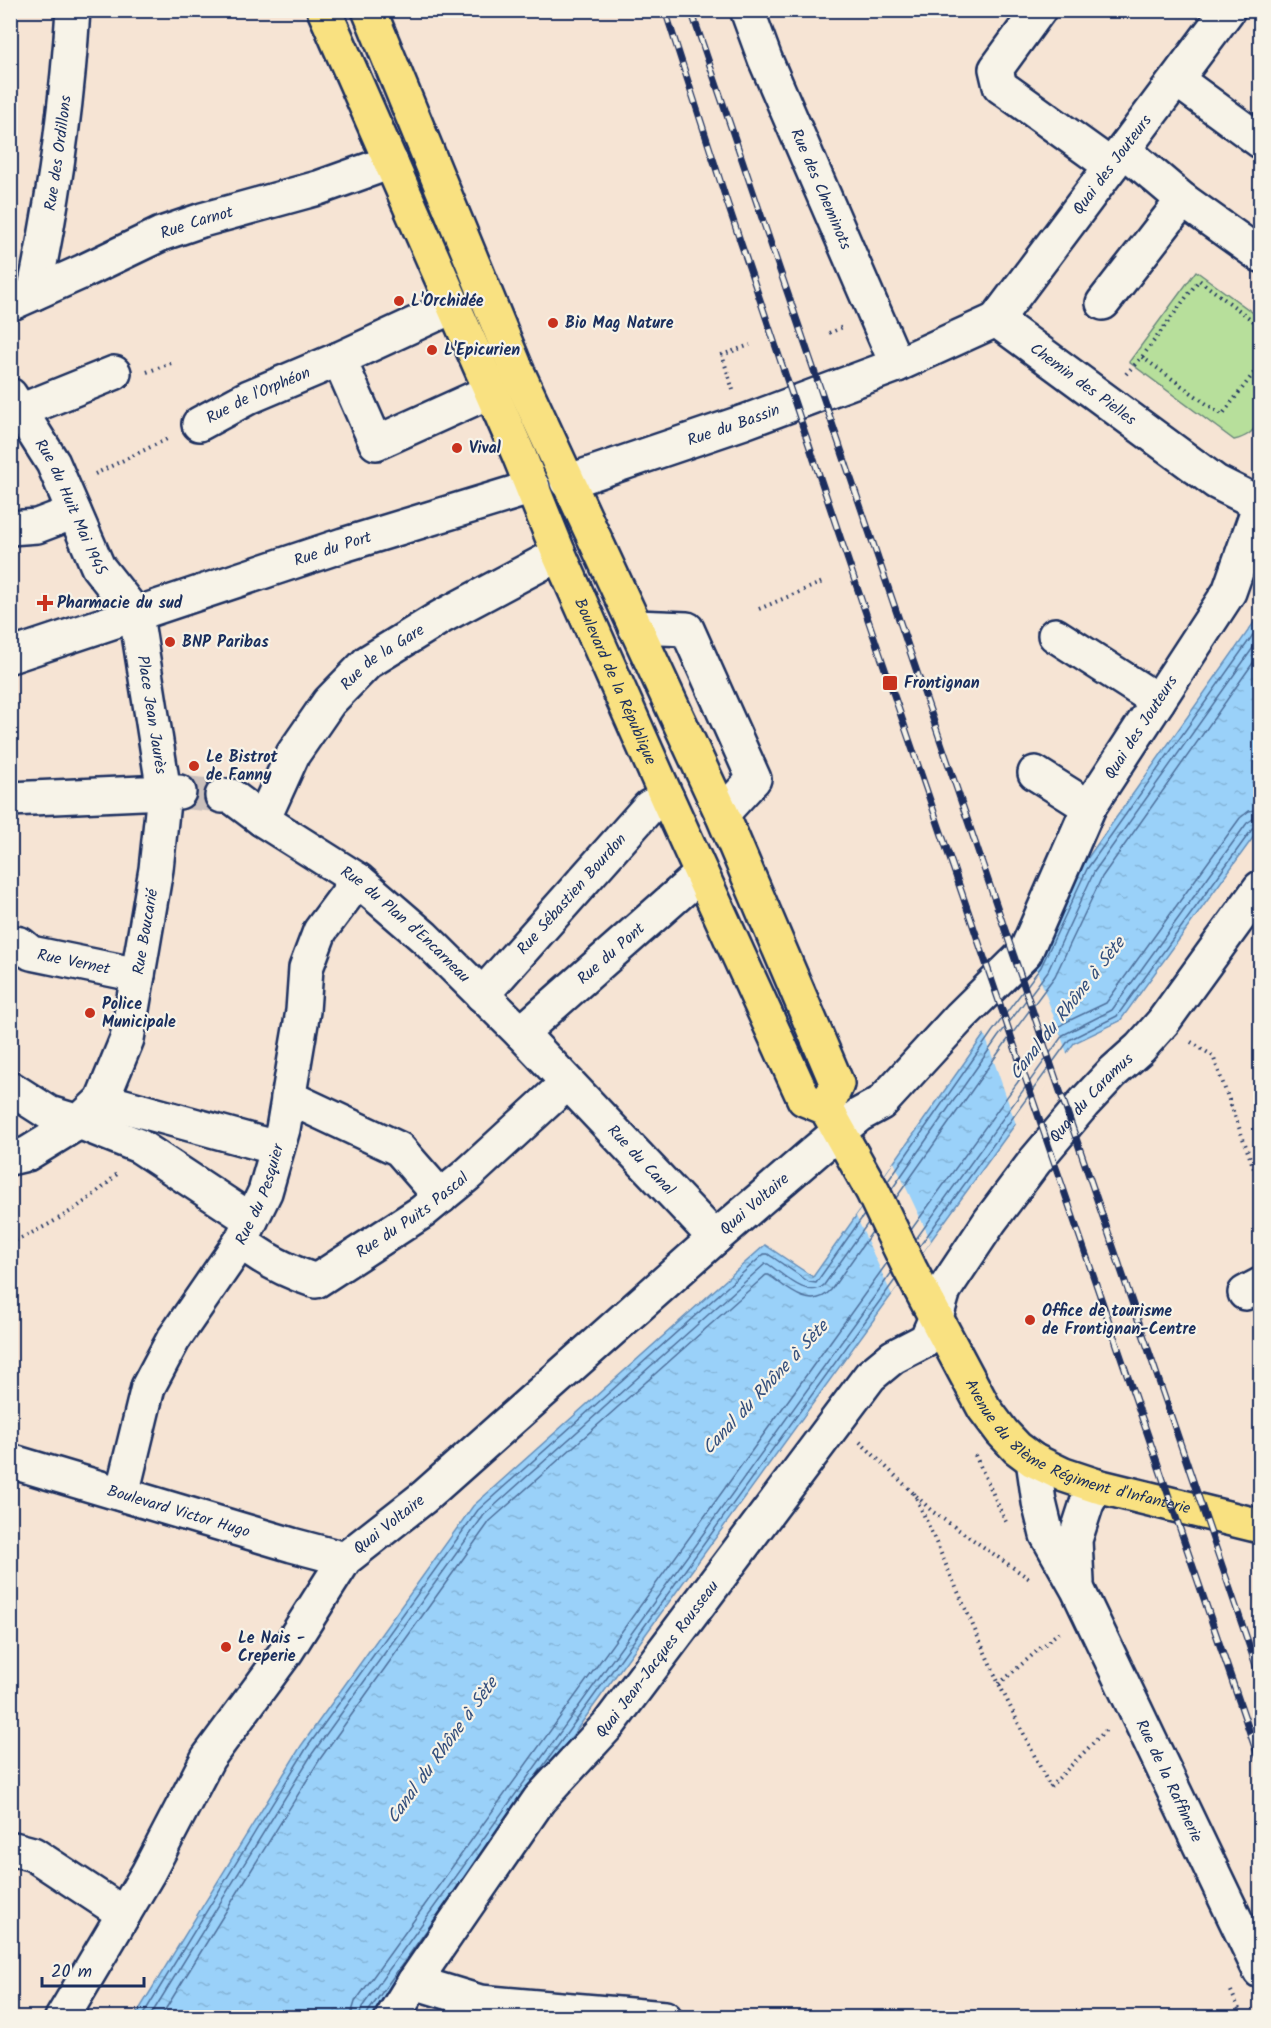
<svg xmlns="http://www.w3.org/2000/svg" width="1271" height="2028" viewBox="0 0 1271 2028" font-family="Kalam,sans-serif">
<defs>
<pattern id="water-ripples" width="26" height="14" patternUnits="userSpaceOnUse" patternTransform="scale(1.5)"><rect width="26" height="14" fill="#9ad1f9"/><path d="M2 4q2-2 4 0t4 0M15 11q2-2 4 0t4 0" fill="none" stroke="#84b4d8"/></pattern>
</defs>
<rect width="100%" height="100%" fill="#f6e4d4"/>
<filter id="ink" filterUnits="userSpaceOnUse"><feTurbulence type="fractalNoise" baseFrequency=".0167" numOctaves="2"/><feDisplacementMap in="SourceGraphic" scale="12" xChannelSelector="R" yChannelSelector="G"/><feConvolveMatrix kernelMatrix="1 2 1 2 8 2 1 2 1" color-interpolation-filters="sRGB"/></filter>
<g filter="url(#ink)">
<path fill="#b7df9b" stroke="#69877c" stroke-width="1.5" d="M1196 271 1260 318V421C1253 432 1247 437 1234 440L1129 362Z"/>
<polygon fill="url(#water-ripples)" stroke="#6790bb" stroke-width="1.5" points="1260,614 1260,828 1120,1021 1074,1043 585,1718 372,2017 134,2018 301,1746 473,1506 765,1245 813,1277 988,1029 1036,964 1082,866"/>
<g fill="#f6e4d4">
<polygon points="1034,962 1068,1056 1017,1127 983,1030"/>
<polygon points="894,1162 931,1241 892,1295 856,1216"/>
</g>
<g fill="none" stroke-linecap="round" stroke-linejoin="round">
<g stroke="#4e709c" stroke-width="1.5">
<polyline points="888,1181 992,1032 1041,967 1087,869 1260,625"/>
<polyline points="892,1189 998,1037 1048,971 1094,872 1260,638"/>
<polyline points="896,1198 1006,1042 1055,976 1102,877 1260,653"/>
<polyline points="911,1230 1056,1029 1064,1023 1106,1003 1240,818 1249,811 1260,809"/>
<polyline points="916,1239 1063,1035 1112,1010 1247,823 1253,819 1260,818"/>
<polyline points="919,1247 1069,1040 1117,1016 1253,828 1260,825"/>
<polyline points="536,1776 895,1280"/>
<polyline points="141,2018 306,1749 478,1510 764,1254 768,1254 809,1282 816,1283 864,1215"/>
<path d="M149 2018 312 1754 484 1515 765 1264H768C783 1274 808 1300 824 1285L868 1223"/>
<path d="M160 2018 320 1759 490 1521 766 1275H769C787 1288 811 1312 831 1290L872 1232"/>
<polyline points="350,2018 355,2002 887,1263"/>
<polyline points="359,2018 362,2007 892,1272"/>
<polyline points="367,2018 368,2012 462,1881"/>
</g>
<polyline stroke="#cac0bc" stroke-width="33" stroke-dasharray="33 16" stroke-linecap="butt" points="179,792 222,796"/>
<defs>
<g id="minor">
<path id="s1" d="M747 10 765 59 897 365"/>
<polyline points="1039,10 996,69 1000,86 1111,166"/>
<polyline points="1177,80 1260,141"/>
<polyline points="1124,150 1183,200 1260,255"/>
<path id="s2" d="M34 293C54 199 67 106 73 10"/>
<polyline points="1103,303 1183,200"/>
<path id="s3" d="M10 304 84 271 161 234 202 220 318 188 391 162"/>
<path id="s4" d="M996 320 1228 10"/>
<polyline points="339,359 376,443 491,391"/>
<path id="s5" d="M10 395 53 463 98 567 136 615 164 792 10 799"/>
<polyline points="20,411 114,373"/>
<path id="s6" d="M199 424 249 397 339 359 454 306"/>
<path id="s7" d="M567 482 744 422 897 365 996 320 1216 482 1260 504"/>
<polyline points="10,528 37,526 74,512"/>
<polyline points="635,627 687,629 754,779 722,814"/>
<polyline points="1055,635 1158,701"/>
<path id="s8" d="M10 656 343 545 533 487"/>
<polyline points="1035,773 1089,807"/>
<path id="s9" d="M222 796H231L263 820 358 880 424 937 521 1033 715 1238"/>
<path id="s10" d="M263 820 293 754 329 702 368 662 441 617 559 554"/>
<path id="s11" d="M10 942 20 944 31 953 138 975"/>
<path id="s12" d="M482 995 649 807 667 798"/>
<path id="s13" d="M521 1033 701 874"/>
<polyline points="10,1088 49,1113 79,1122 139,1146 251,1220"/>
<polyline points="288,1097 399,1149 441,1197"/>
<polyline points="102,1100 277,1148"/>
<path id="s14" d="M10 1158 27 1154 79 1122 102 1100 127 1039 156 869 164 792H179"/>
<path id="s15" d="M241 1241C262 1259 289 1272 316 1281L422 1212 467 1175 567 1083"/>
<polyline points="1245,1293 1260,1285"/>
<path id="s16" d="M1033 1460 1039 1502 1047 1535 1078 1590 1260 1971"/>
<path id="s17" d="M10 1461 292 1545 345 1559"/>
<path id="s18" d="M122 1494 148 1387 173 1340 241 1241 265 1192 283 1129 303 1011 306 968 320 931 358 880"/>
<polyline points="1077,1582 1075,1540 1087,1503 1097,1486"/>
<polyline points="10,1851 14,1849 33,1854 124,1914"/>
<polyline points="414,1982 480,2002 665,2018"/>
<path id="s19" d="M62 2018 148 1873 208 1758 286 1652 345 1559 424 1497 715 1238 817 1150 859 1115 881 1103 960 1017 1025 953 1089 807 1229 592 1260 504"/>
<path id="s20" d="M392 2018 414 1982 539 1800 609 1724 870 1376 893 1357 926 1340 936 1317 944 1290 990 1221 1035 1161 1083 1104 1112 1073 1140 1048 1163 1022 1260 888"/>
</g>
<g id="major">
<path id="s21" d="M324 10 519 455 559 554 667 798 804 1099 826 1108 873 1192 910 1269 984 1408 1002 1432 1017 1448 1033 1460 1064 1475 1097 1486 1260 1526"/>
<polyline points="369,10 518,373 722,814 837,1084 826,1108"/>
</g>
</defs>
<use href="#minor" stroke="#1b2f5e" stroke-width="38"/>
<use href="#major" stroke="#1b2f5e" stroke-width="38"/>
<g stroke="#1b2f5e" stroke-width="4" stroke-dasharray="1.5 4.5" stroke-linecap="butt">
<polyline points="829,333 845,326"/>
<polyline points="1142,357 1222,415 1260,365"/>
<polyline points="147,372 174,362"/>
<polyline points="1126,374 1142,357 1199,280 1260,326"/>
<polyline points="733,390 722,355 750,345"/>
<polyline points="95,474 169,438"/>
<polyline points="759,609 825,581"/>
<polyline points="1191,1042 1213,1056 1260,1185"/>
<path d="M10 1243C51 1225 86 1205 117 1174"/>
<polyline points="860,1442 933,1512 1031,1580"/>
<polyline points="975,1455 1006,1522"/>
<polyline points="914,1493 999,1684 1050,1787 1106,1730"/>
<polyline points="999,1684 1059,1632"/>
<polyline points="1231,1991 1243,2018"/>
</g>
<use href="#minor" stroke="#f7f3e8" stroke-width="33"/>
<use href="#major" stroke="#f9e181" stroke-width="33"/>
<defs>
<g id="rail">
<polyline points="665,10 726,199 862,602 1260,1762"/>
<polyline points="691,10 1260,1677"/>
</g>
</defs>
<use href="#rail" stroke="#1b2f5e" stroke-width="7"/>
<use href="#rail" stroke="#f7f3e8" stroke-width="4.5" stroke-dasharray="14" stroke-linecap="butt"/>
</g>
</g>
<g fill="#c8321e" stroke="#f7f3e8" stroke-width="2">
<circle cx="399" cy="301" r="6"/>
<circle cx="553" cy="323" r="6"/>
<circle cx="432" cy="350" r="6"/>
<circle cx="457" cy="448" r="6"/>
<path d="M42 594h6v6h6v6h-6v6h-6v-6h-6v-6h6z"/>
<circle cx="170" cy="642" r="6"/>
<rect x="882" y="675" width="16" height="16" rx="3"/>
<circle cx="194" cy="766" r="6"/>
<circle cx="90" cy="1013" r="6"/>
<circle cx="1030" cy="1320" r="6"/>
<circle cx="226" cy="1647" r="6"/>
</g>
<g text-anchor="middle" dominant-baseline="central" stroke-width="4.5" stroke-linejoin="round" paint-order="stroke">
<g font-size="16" fill="#1b2f5e" stroke="#f7f3e8">
<text stroke="none"><textPath href="#s2" startOffset="142">Rue des Ordillons</textPath></text>
<text stroke="none"><textPath href="#s4" startOffset="194">Quai des Jouteurs</textPath></text>
<text stroke="none"><textPath href="#s1" startOffset="194">Rue des Cheminots</textPath></text>
<text stroke="none"><textPath href="#s3" startOffset="204">Rue Carnot</textPath></text>
<text stroke="none"><textPath href="#s7" startOffset="567">Chemin des Pielles</textPath></text>
<text stroke="none"><textPath href="#s6" startOffset="66">Rue de l'Orphéon</textPath></text>
<text stroke="none"><textPath href="#s7" startOffset="176">Rue du Bassin</textPath></text>
<text stroke="none"><textPath href="#s5" startOffset="128">Rue du Huit Mai 1945</textPath></text>
<text stroke="none"><textPath href="#s8" startOffset="340">Rue du Port</textPath></text>
<text stroke="none"><textPath href="#s10" startOffset="206">Rue de la Gare</textPath></text>
<text stroke="none"><textPath href="#s21" startOffset="732">Boulevard de la République</textPath></text>
<text stroke="none"><textPath href="#s5" startOffset="356">Place Jean Jaurès</textPath></text>
<text stroke="none"><textPath href="#s19" startOffset="1707">Quai des Jouteurs</textPath></text>
<text stroke="none"><textPath href="#s12" startOffset="135">Rue Sébastien Bourdon</textPath></text>
<text stroke="none"><textPath href="#s9" startOffset="226">Rue du Plan d'Encarneau</textPath></text>
<text stroke="none"><textPath href="#s14" startOffset="285">Rue Boucarié</textPath></text>
<text stroke="none"><textPath href="#s13" startOffset="120">Rue du Pont</textPath></text>
<text stroke="none"><textPath href="#s11" startOffset="68">Rue Vernet</textPath></text>
<text stroke="none"><textPath href="#s20" startOffset="1164">Quai du Caramus</textPath></text>
<text stroke="none"><textPath href="#s9" startOffset="560">Rue du Canal</textPath></text>
<text stroke="none"><textPath href="#s18" startOffset="334">Rue du Pesquier</textPath></text>
<text stroke="none"><textPath href="#s19" startOffset="1082">Quai Voltaire</textPath></text>
<text stroke="none"><textPath href="#s15" startOffset="202">Rue du Puits Pascal</textPath></text>
<text stroke="none"><textPath href="#s21" startOffset="1656">Avenue du 81ème Régiment d'Infanterie</textPath></text>
<text stroke="none"><textPath href="#s17" startOffset="176">Boulevard Victor Hugo</textPath></text>
<text stroke="none"><textPath href="#s19" startOffset="596">Quai Voltaire</textPath></text>
<text stroke="none"><textPath href="#s20" startOffset="447">Quai Jean-Jacques Rousseau</textPath></text>
<text stroke="none"><textPath href="#s16" startOffset="351">Rue de la Raffinerie</textPath></text>
</g>
<g font-size="16" font-weight="bold" fill="#1b2f5e" stroke="#f7f3e8" text-anchor="start">
<text x="411" y="301">L'Orchidée</text>
<text x="565" y="323">Bio Mag Nature</text>
<text x="444" y="350">L'Epicurien</text>
<text x="469" y="448">Vival</text>
<text x="57" y="603">Pharmacie du sud</text>
<text x="182" y="642">BNP Paribas</text>
<text x="904" y="683">Frontignan</text>
<text x="206" y="757">Le Bistrot<tspan x="206" dy="18">de Fanny</tspan></text>
<text x="102" y="1004">Police<tspan x="102" dy="18">Municipale</tspan></text>
<text x="1042" y="1311">Office de tourisme<tspan x="1042" dy="18">de Frontignan-Centre</tspan></text>
<text x="238" y="1638">Le Nais -<tspan x="238" dy="18">Creperie</tspan></text>
</g>
<g font-size="18" font-style="italic" fill="#344f7d" stroke="#f7f3e8">
<text transform="translate(1068 1009) rotate(-52)">Canal du Rhône à Sète</text>
<text transform="translate(766 1388) rotate(-47)">Canal du Rhône à Sète</text>
<text transform="translate(443 1751) rotate(-54)">Canal du Rhône à Sète</text>
</g>
</g>
<rect width="1271" height="2028" fill="none" stroke="#f7f3e8" stroke-width="36"/>
<rect x="18" y="18" width="1235" height="1992" fill="none" stroke="#1b2f5e" stroke-width="2" filter="url(#ink)"/>
<path d="M42 1977v9h102v-9" fill="none" stroke="#1b2f5e" stroke-width="3"/>
<text x="51" y="1977" font-size="18" fill="#1b2f5e" stroke="#f7f3e8" stroke-width="4.5" paint-order="stroke">20 m</text>
</svg>
